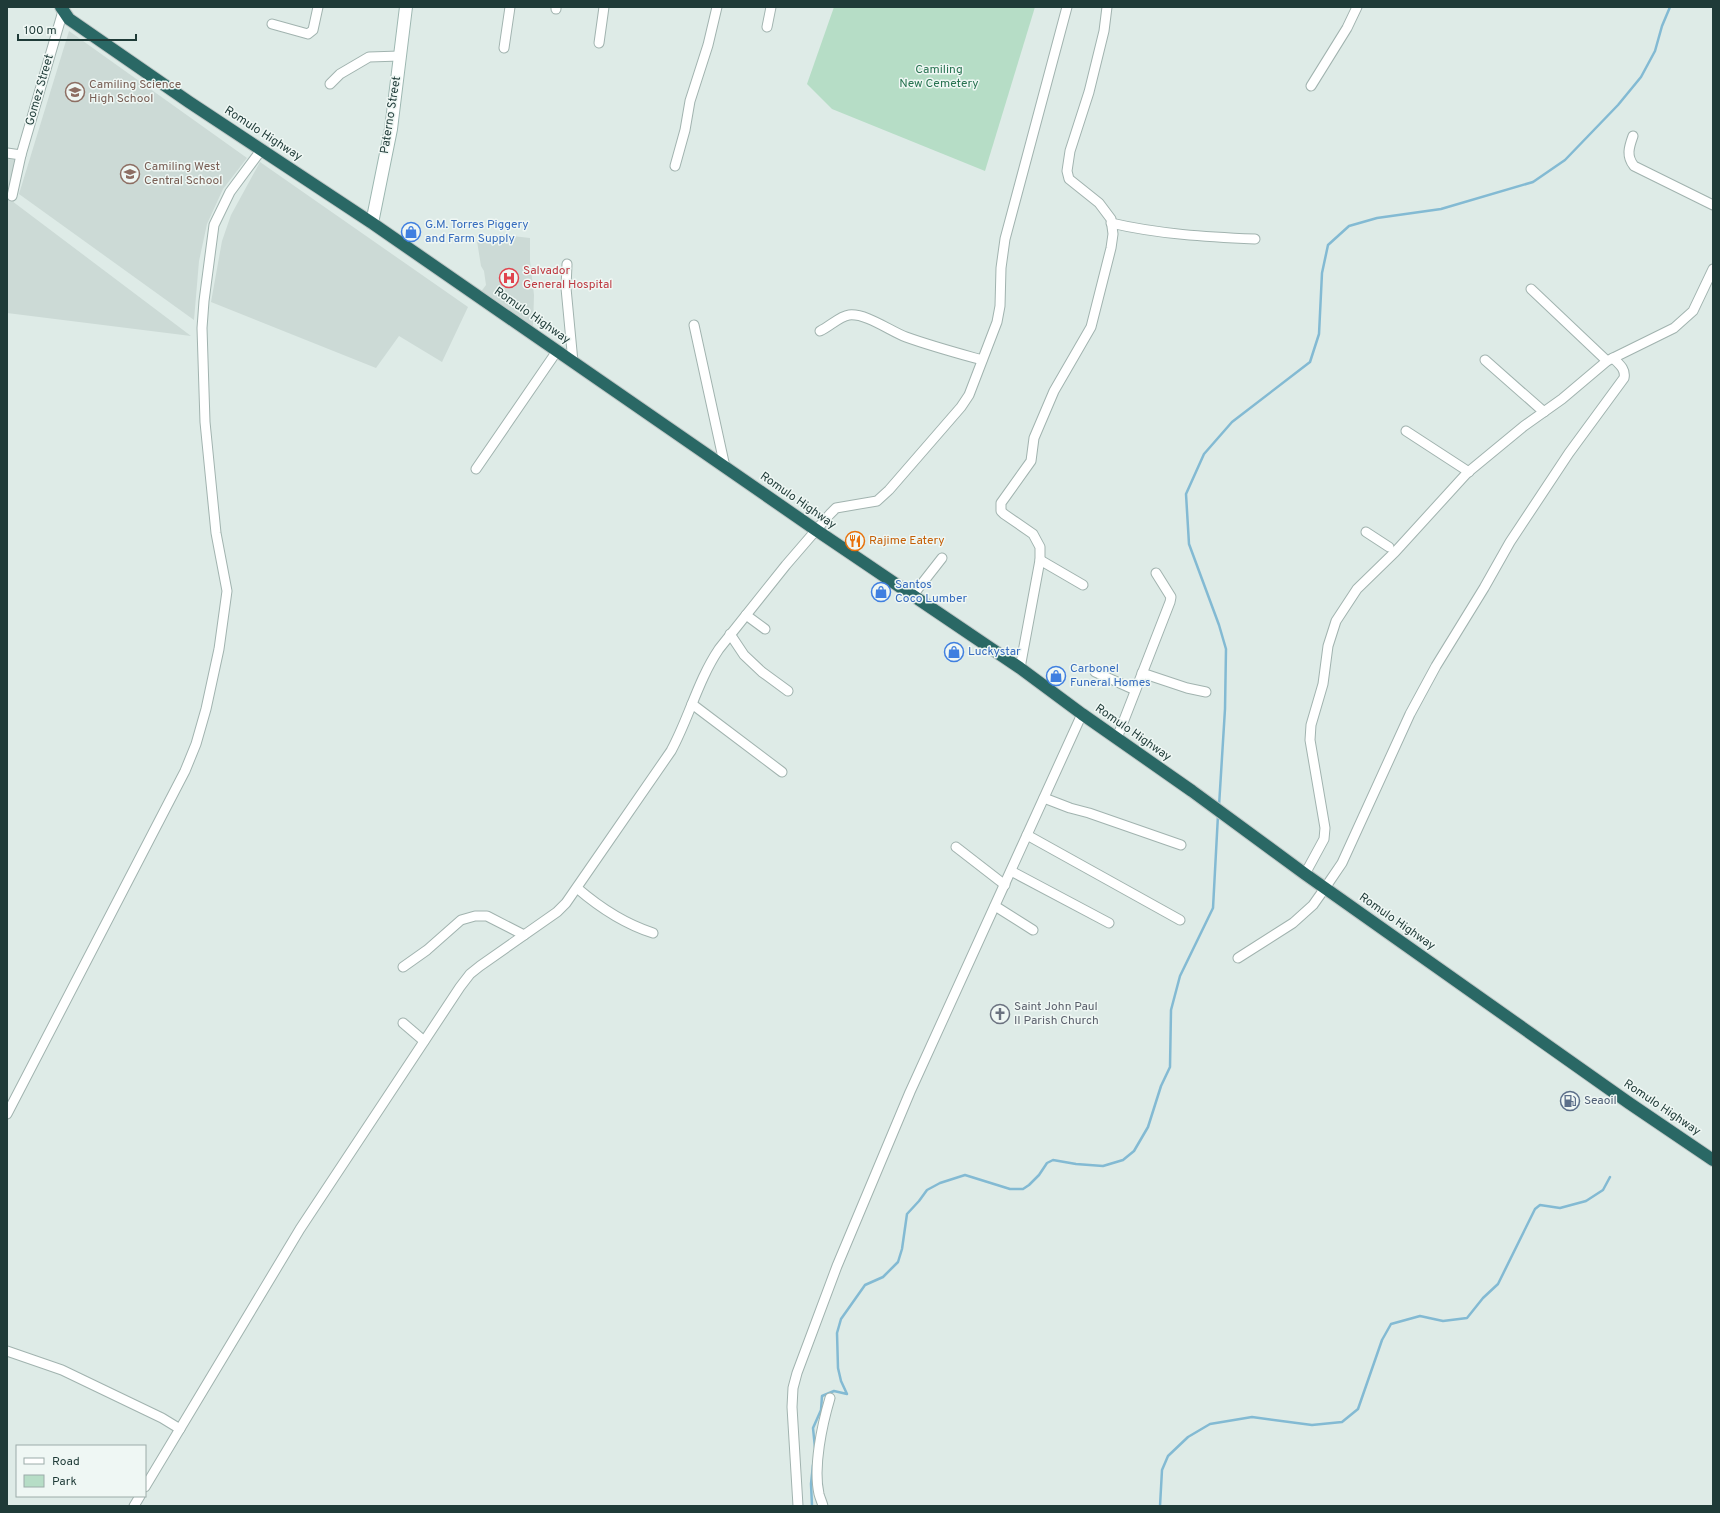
<svg xmlns="http://www.w3.org/2000/svg" width="1720" height="1513" viewBox="0 0 1720 1513" font-family="Overpass,sans-serif">
<rect width="100%" height="100%" fill="#deebe7"/>
<g fill="#ccdad6">
<polygon points="69,31 247,158 223,189 207,224 199,261 194,320 19,194"/>
<polygon points="7,159 22,160 12,201 191,336 7,313"/>
<polygon points="260,162 468,307 442,362 399,336 376,368 211,302 222,241 231,215"/>
<polygon points="504,235 530,238 530,261 534,295 533,328 480,293 486,285 484,271 481,266 477,241"/>
</g>
<polygon fill="#b6ddc6" points="834,7 1035,7 985,171 832,109 807,84"/>
<g fill="none" stroke-linecap="round" stroke-linejoin="round">
<g stroke="#83bad3" stroke-width="2.5">
<polyline points="1219,806 1225,709 1226,649 1219,625 1189,544 1186,494 1204,454 1232,422 1310,362 1319,334 1322,273 1328,245 1349,226 1377,218 1441,209 1533,182 1565,160 1618,105 1641,77 1655,51 1662,26 1670,7"/>
<polyline points="815,1448 813,1428 821,1410 822,1396 834,1391 847,1394 841,1381 838,1368 837,1333 841,1319 865,1285 883,1277 898,1262 902,1249 907,1214 919,1201 927,1190 940,1183 965,1175 1010,1189 1023,1189 1029,1185 1039,1175 1047,1163 1053,1160 1076,1164 1103,1166 1123,1160 1134,1151 1148,1127 1161,1086 1170,1067 1171,1010 1180,976 1213,908 1218,815"/>
<polyline points="812,1506 811,1484 813,1465"/>
<polyline points="1160,1506 1162,1470 1168,1456 1188,1437 1210,1424 1252,1417 1312,1425 1342,1422 1358,1409 1382,1340 1391,1324 1420,1316 1443,1321 1467,1318 1483,1298 1498,1284 1535,1209 1540,1205 1560,1208 1586,1201 1603,1190 1610,1177"/>
</g>
<defs>
<g id="street">
<polyline points="556,9 556,7"/>
<polyline points="272,24 308,34 313,30 318,7"/>
<polyline points="767,27 771,7"/>
<polyline points="599,43 604,7"/>
<polyline points="504,48 510,7"/>
<polyline points="330,84 340,74 369,57 400,56"/>
<polyline points="1311,86 1347,28 1357,7"/>
<path d="M1633 136C1629 147 1626 156 1634 166L1713 205"/>
<polyline points="7,153 21,155 63,11"/>
<polyline points="675,166 685,130 690,101 708,45 717,7"/>
<polyline points="12,196 21,155"/>
<path d="M1111 223C1158 234 1206 237 1255 239"/>
<polyline points="567,264 566,288 573,362"/>
<polyline points="1531,289 1607,361"/>
<polyline points="694,325 725,467"/>
<path d="M820 331C829 327 840 316 849 315 866 313 890 331 906 337 931 346 957 353 982 360"/>
<polyline points="1485,360 1544,412"/>
<polyline points="1406,431 1469,472"/>
<polyline points="476,469 557,351"/>
<polyline points="1366,532 1389,547"/>
<polyline points="1040,560 1083,585"/>
<polyline points="913,595 942,558"/>
<polyline points="746,615 765,629"/>
<polyline points="730,634 744,655 762,672 788,691"/>
<polyline points="1020,668 1040,560 1040,547 1033,534 1004,514 1001,511 1001,503 1031,461 1034,438 1054,391 1091,327 1111,248 1113,234 1111,219 1099,203 1069,179 1067,171 1070,151 1089,92 1104,31 1107,7"/>
<polyline points="1095,672 1135,690"/>
<polyline points="1142,673 1187,688 1206,692"/>
<polyline points="692,704 782,772"/>
<polyline points="1117,738 1170,602 1171,597 1156,573"/>
<polyline points="1044,798 1070,808 1089,813 1181,845"/>
<polyline points="1027,835 1180,920"/>
<polyline points="956,847 1005,885"/>
<polyline points="1011,871 1109,923"/>
<polyline points="1305,874 1324,839 1325,828 1310,740 1311,725 1323,684 1328,646 1336,621 1357,589 1395,552 1467,473 1524,426 1562,399 1607,361 1674,328 1693,311 1713,269"/>
<path d="M577 888C599 907 625 924 653 933"/>
<polyline points="995,906 1033,930"/>
<path d="M1238 958 1293 923 1313 905 1325 888 1342 863 1410 714 1436 666 1484 588 1510 542 1569 453 1624 378C1626 369 1619 364 1613 358"/>
<polyline points="403,967 427,950 461,920 475,916 487,916 524,935"/>
<polyline points="403,1023 424,1041"/>
<polyline points="7,1114 185,771 196,744 206,709 219,649 227,591 216,533 205,422 202,328 204,301 214,225 230,192 262,149"/>
<polyline points="7,1351 62,1370 162,1418 180,1429"/>
<path d="M145 1487 300 1229 460 987 470 974 480 966 557 912 566 903 671 751C689 718 698 680 719 649L786 565 830 514 836 508 877 501 889 490 961 407 969 395 997 322 1000 306 1001 268 1005 239 1067 7"/>
<polyline points="134,1506 140,1496"/>
<polyline points="798,1506 792,1407 793,1388 797,1373 837,1266 910,1092 1082,714"/>
<path d="M823 1506C822 1502 820 1498 819 1494 813 1467 822 1425 830 1398"/>
</g>
<polyline id="secondary" points="372,223 391,129 406,7"/>
<polyline id="highway" points="61,7 69,19 189,102 372,223 816,530 1020,668 1082,714 1192,791 1305,874 1629,1103 1713,1160"/>
</defs>
<use href="#street" stroke="#a1b3af" stroke-width="11"/>
<use href="#secondary" stroke="#9db7b1" stroke-width="14"/>
<use href="#highway" stroke="#c0c8c7" stroke-width="14"/>
<use href="#street" stroke="#fff" stroke-width="9"/>
<use href="#secondary" stroke="#fff" stroke-width="12"/>
<use href="#highway" stroke="#2a6865" stroke-width="12"/>
</g>
<defs>
<symbol id="school-ring" viewBox="-11 -11 22 22"><circle r="9.5" fill="#eff7f4" stroke="#8d6e63" stroke-width="1.5"/><path d="M0-5L7-2L0 1L-7-2ZM-4 1L0 2.5L4 1V4Q0 6-4 4Z" fill="#8d6e63"/></symbol>
<symbol id="shop-ring" viewBox="-11 -11 22 22"><circle r="9.5" fill="#eff7f4" stroke="#3f7fe0" stroke-width="1.5"/><path d="M-5-2.5h2.3a2.7 3.5 0 0 1 5.4 0H5L5.5 6h-11ZM-1.5-2.5h3a1.5 2.3 0 0 0-3 0Z" fill="#3f7fe0"/></symbol>
<symbol id="hospital-ring" viewBox="-11 -11 22 22"><circle r="9.5" fill="#eff7f4" stroke="#e0444e" stroke-width="1.5"/><path d="M-5-5h3v3.5h4V-5h3V5h-3V1.5h-4V5h-3Z" fill="#e0444e"/></symbol>
<symbol id="restaurant-ring" viewBox="-11 -11 22 22"><circle r="9.5" fill="#eff7f4" stroke="#e8710a" stroke-width="1.5"/><path d="M-5-6h1v4h1v-4h1v4h1v-4h1v5L-1.5 .5V6h-2V.5L-5-1ZM5-6V6H3V1.5H1.5Q1.5-4 5-6Z" fill="#e8710a"/></symbol>
<symbol id="church-ring" viewBox="-11 -11 22 22"><circle r="9.5" fill="#eff7f4" stroke="#6b7280" stroke-width="1.5"/><path d="M-1.2-6h2.4v3.5h3.3v2.4h-3.3V6h-2.4V-.1h-3.3v-2.4h3.3Z" fill="#6b7280"/></symbol>
<symbol id="fuel-ring" viewBox="-11 -11 22 22"><circle r="9.5" fill="#eff7f4" stroke="#5c6f8a" stroke-width="1.5"/><path d="M-5.5-6h7V0h2V4h1.3V-2.5L3-4.5l.8-.8L6-3V5H2.5V1h-1V6h-7ZM-4.2-4.7v3.2H.2V-4.7Z" fill="#5c6f8a"/></symbol>
</defs>
<g fill-rule="evenodd">
<use href="#school-ring" x="64" y="81" width="22" height="22"/>
<use href="#school-ring" x="119" y="163" width="22" height="22"/>
<use href="#shop-ring" x="400" y="221" width="22" height="22"/>
<use href="#hospital-ring" x="498" y="267" width="22" height="22"/>
<use href="#restaurant-ring" x="844" y="530" width="22" height="22"/>
<use href="#shop-ring" x="870" y="581" width="22" height="22"/>
<use href="#shop-ring" x="943" y="641" width="22" height="22"/>
<use href="#shop-ring" x="1045" y="665" width="22" height="22"/>
<use href="#church-ring" x="989" y="1003" width="22" height="22"/>
<use href="#fuel-ring" x="1559" y="1090" width="22" height="22"/>
</g>
<g text-anchor="middle" dominant-baseline="central" stroke-width="3" stroke-linejoin="round" paint-order="stroke">
<g font-size="12" fill="#287351" stroke="#eff7f4">
<text x="939" y="70">Camiling<tspan x="939" dy="14">New Cemetery</tspan></text>
</g>
<g font-size="12" fill="#785e54" stroke="#eff7f4" text-anchor="start">
<text x="89" y="85">Camiling Science<tspan x="89" dy="14">High School</tspan></text>
<text x="144" y="167">Camiling West<tspan x="144" dy="14">Central School</tspan></text>
</g>
<g font-size="12" fill="#1f3b38" stroke="#eff7f4">
<text transform="translate(40 90) rotate(-74)">Gomez Street</text>
<text transform="translate(391 115) rotate(-81)">Paterno Street</text>
<text transform="translate(263 134) rotate(33)">Romulo Highway</text>
<text transform="translate(532 316) rotate(35)">Romulo Highway</text>
<text transform="translate(798 501) rotate(35)">Romulo Highway</text>
<text transform="translate(1133 733) rotate(35)">Romulo Highway</text>
<text transform="translate(1397 922) rotate(35)">Romulo Highway</text>
<text transform="translate(1662 1108) rotate(34)">Romulo Highway</text>
</g>
<g font-size="12" fill="#366cbe" stroke="#eff7f4" text-anchor="start">
<text x="425" y="225">G.M. Torres Piggery<tspan x="425" dy="14">and Farm Supply</tspan></text>
<text x="895" y="585">Santos<tspan x="895" dy="14">Coco Lumber</tspan></text>
<text x="968" y="652">Luckystar</text>
<text x="1070" y="669">Carbonel<tspan x="1070" dy="14">Funeral Homes</tspan></text>
</g>
<g font-size="12" fill="#be3a42" stroke="#eff7f4" text-anchor="start">
<text x="523" y="271">Salvador<tspan x="523" dy="14">General Hospital</tspan></text>
</g>
<g font-size="12" fill="#c56008" stroke="#eff7f4" text-anchor="start">
<text x="869" y="541">Rajime Eatery</text>
</g>
<g font-size="12" fill="#5b616d" stroke="#eff7f4" text-anchor="start">
<text x="1014" y="1007">Saint John Paul<tspan x="1014" dy="14">II Parish Church</tspan></text>
</g>
<g font-size="12" fill="#4e5e75" stroke="#eff7f4" text-anchor="start">
<text x="1584" y="1101">Seaoil</text>
</g>
</g>
<rect width="1720" height="1513" fill="none" stroke="#1f3b38" stroke-width="16"/>
<rect x="16" y="1445" width="130" height="52" fill="#eff7f4" stroke="#9caca9"/>
<rect x="24" y="1458" width="20" height="6" fill="#ffffff" stroke="#9caca9"/>
<text x="52" y="1465" font-size="12" fill="#1f3b38">Road</text>
<rect x="24" y="1475" width="20" height="12" fill="#b6ddc6" stroke="#9caca9"/>
<text x="52" y="1485" font-size="12" fill="#1f3b38">Park</text>
<path d="M18 34v6h118v-6" fill="none" stroke="#1f3b38" stroke-width="2"/>
<text x="24" y="34" font-size="12" fill="#1f3b38" stroke="#eff7f4" stroke-width="3" paint-order="stroke">100 m</text>
</svg>
